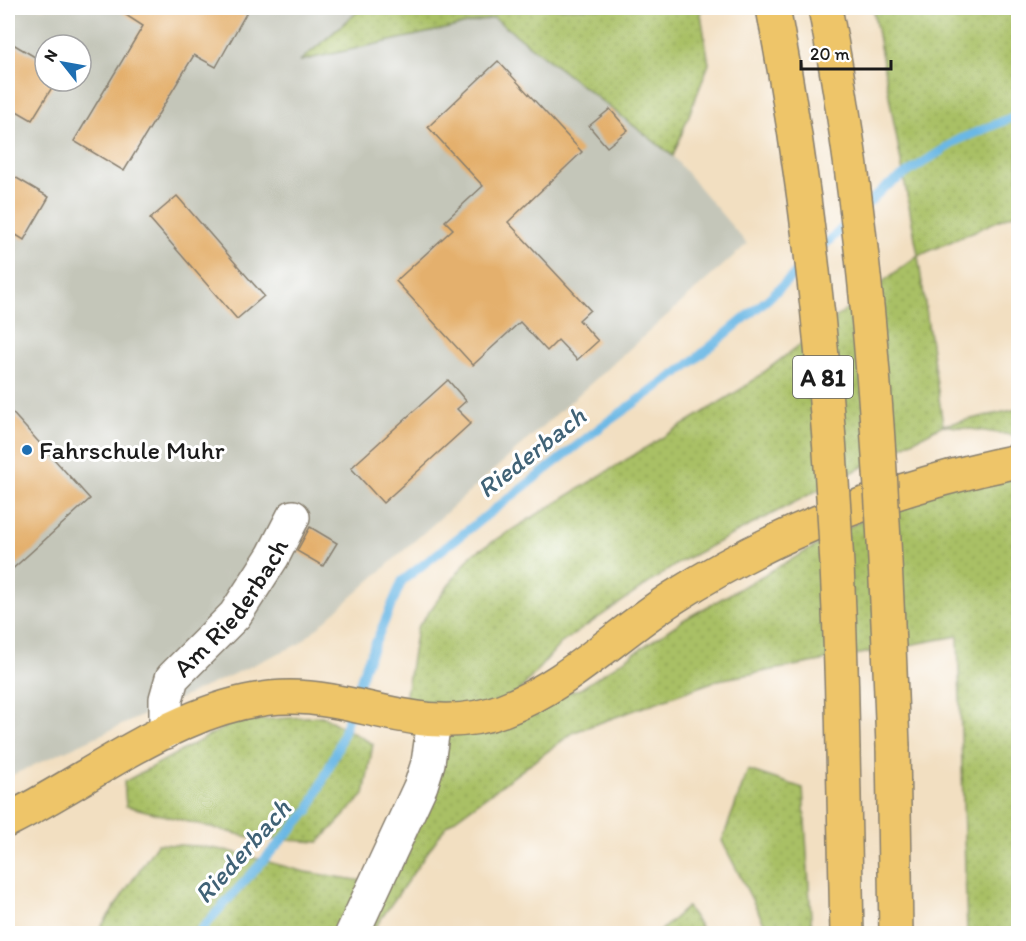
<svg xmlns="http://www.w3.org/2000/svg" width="1026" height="941" viewBox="0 0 1026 941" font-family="Itim,sans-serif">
<defs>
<pattern id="grass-dots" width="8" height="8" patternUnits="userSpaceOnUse" patternTransform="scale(1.5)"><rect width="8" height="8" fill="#a9c065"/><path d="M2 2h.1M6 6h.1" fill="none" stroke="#91a457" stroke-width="1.8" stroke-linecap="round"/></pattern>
</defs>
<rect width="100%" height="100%" fill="#fff"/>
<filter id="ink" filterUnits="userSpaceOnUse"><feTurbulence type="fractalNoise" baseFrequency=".0167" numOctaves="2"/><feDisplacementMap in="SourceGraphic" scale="12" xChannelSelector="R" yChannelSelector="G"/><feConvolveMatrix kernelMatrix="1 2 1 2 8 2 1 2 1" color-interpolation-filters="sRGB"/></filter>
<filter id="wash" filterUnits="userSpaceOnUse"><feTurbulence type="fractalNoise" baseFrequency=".008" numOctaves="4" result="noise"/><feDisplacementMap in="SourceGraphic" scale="24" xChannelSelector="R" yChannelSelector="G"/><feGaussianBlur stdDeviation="1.35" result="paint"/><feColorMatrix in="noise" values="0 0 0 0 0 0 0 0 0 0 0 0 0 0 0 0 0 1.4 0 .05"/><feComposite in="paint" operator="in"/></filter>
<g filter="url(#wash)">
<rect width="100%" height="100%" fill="#f2dfc1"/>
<path fill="#c4c6b9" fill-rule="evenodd" d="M8 8H547L747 244 299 644 8 777ZM45 45H81V81H45Z"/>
<g fill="url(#grass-dots)" stroke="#626e40" stroke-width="1.5">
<polygon points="362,8 700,8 709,64 673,156 494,18 300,61"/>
<polygon points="873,8 1018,8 1018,212 918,256 943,425 1018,409 1018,436 943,425 680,562 560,644 503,710 580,689 685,619 923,486 1018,466 1018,933 967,933 958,636 718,680 574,732 446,826 371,933 96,934 157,844 198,846 229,851 305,872 376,883 434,721 402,718 417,628 471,555 743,388 918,255"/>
<polygon points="322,716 373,744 364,795 319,842 253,838 126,806 124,782 236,721"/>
<polygon points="748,770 803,788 812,933 769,933 722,841"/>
<polygon points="687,907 705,933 658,933"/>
</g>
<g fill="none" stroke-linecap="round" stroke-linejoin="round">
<g stroke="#6bb8e5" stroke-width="9">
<polyline points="863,208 884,188 958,140 1018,115"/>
<polyline points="817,252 851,220"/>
<polyline points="197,934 309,810 338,748 365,667 402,581 606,423 687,366 768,299 805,264"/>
</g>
</g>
<g id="blocks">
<g fill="#e4b06d">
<polygon points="115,8 249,8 216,67 194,55 124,171 74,141 143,26"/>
<polygon points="8,41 45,63 45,81 56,81 32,120 8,106"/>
<polygon points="498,61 582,152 508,222 590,310 579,320 598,341 577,360 558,340 547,351 520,322 473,365 396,281 453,229 445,221 483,186 428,127"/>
<polygon points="610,109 628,130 607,147 589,126"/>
<polygon points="8,173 49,197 24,240 8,230"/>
<polygon points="177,196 264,296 237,319 150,219"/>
<polygon points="448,380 466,401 457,409 471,423 383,503 351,468"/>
<polygon points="8,408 90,499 8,573"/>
<polygon points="310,527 337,543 323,566 297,551"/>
</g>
</g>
</g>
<g filter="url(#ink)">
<use href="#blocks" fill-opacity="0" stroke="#877e6e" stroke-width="1.5"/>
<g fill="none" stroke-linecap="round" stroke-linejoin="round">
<defs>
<g id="minor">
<path id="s1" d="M166 732V699L172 678 235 615 273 556 293 517"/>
<polyline points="352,934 421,785 428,763 434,721"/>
</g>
<path id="major" d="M8 820C95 777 190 697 290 697 364 697 427 739 503 710 568 685 616 634 674 597 777 531 898 485 1018 461"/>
<g id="highway">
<polyline points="893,747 896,934"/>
<polyline points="843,750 847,934"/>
</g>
</defs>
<use href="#minor" stroke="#877e6e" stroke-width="36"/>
<use href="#major" stroke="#877e6e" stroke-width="36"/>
<use href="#highway" stroke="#877e6e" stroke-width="36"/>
<use href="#minor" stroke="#fff" stroke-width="33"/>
<use href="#major" stroke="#eec569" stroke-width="33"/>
<use href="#highway" stroke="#eec569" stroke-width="33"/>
<defs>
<g id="highway-bridge">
<path d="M773 8C820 252 839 501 843 750"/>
<path d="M825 8C872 250 884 500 893 747"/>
</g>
</defs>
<use href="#highway-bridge" stroke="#877e6e" stroke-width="36" stroke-linecap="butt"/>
<use href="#highway-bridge" stroke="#eec569" stroke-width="33"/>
</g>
</g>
<circle fill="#1f6fb2" stroke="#fff" stroke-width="2" cx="27" cy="450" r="6"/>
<g text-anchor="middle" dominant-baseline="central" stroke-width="6" stroke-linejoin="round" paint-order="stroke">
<rect fill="#fff" stroke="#606060" stroke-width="1.5" x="793" y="356" width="60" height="42" rx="4.5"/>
<g font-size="24" font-weight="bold" fill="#1c1c1c">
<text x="823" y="377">A 81</text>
</g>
<g font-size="26" fill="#1c1c1c" stroke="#fff" text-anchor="start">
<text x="39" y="450">Fahrschule Muhr</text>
</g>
<g font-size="26" fill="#1c1c1c" stroke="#fff">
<text stroke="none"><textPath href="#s1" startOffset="147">Am Riederbach</textPath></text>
</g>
<g font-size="27" font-style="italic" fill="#406276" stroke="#fff">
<text transform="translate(531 452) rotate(-38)">Riederbach</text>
<text transform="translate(242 851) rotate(-48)">Riederbach</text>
</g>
</g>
<rect width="1026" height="941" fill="none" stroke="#fff" stroke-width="30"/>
<g transform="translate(63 63) rotate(301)"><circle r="28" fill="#ffffff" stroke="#a4a4a4" stroke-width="1.5"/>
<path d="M0-4.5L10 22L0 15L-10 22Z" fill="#1f6fb2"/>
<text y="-9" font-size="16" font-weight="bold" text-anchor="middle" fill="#1c1c1c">N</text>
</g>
<path d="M801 60v9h90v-9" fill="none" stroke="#1c1c1c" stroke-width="3"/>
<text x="810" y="60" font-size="18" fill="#1c1c1c" stroke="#ffffff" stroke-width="4.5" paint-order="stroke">20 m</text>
</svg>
